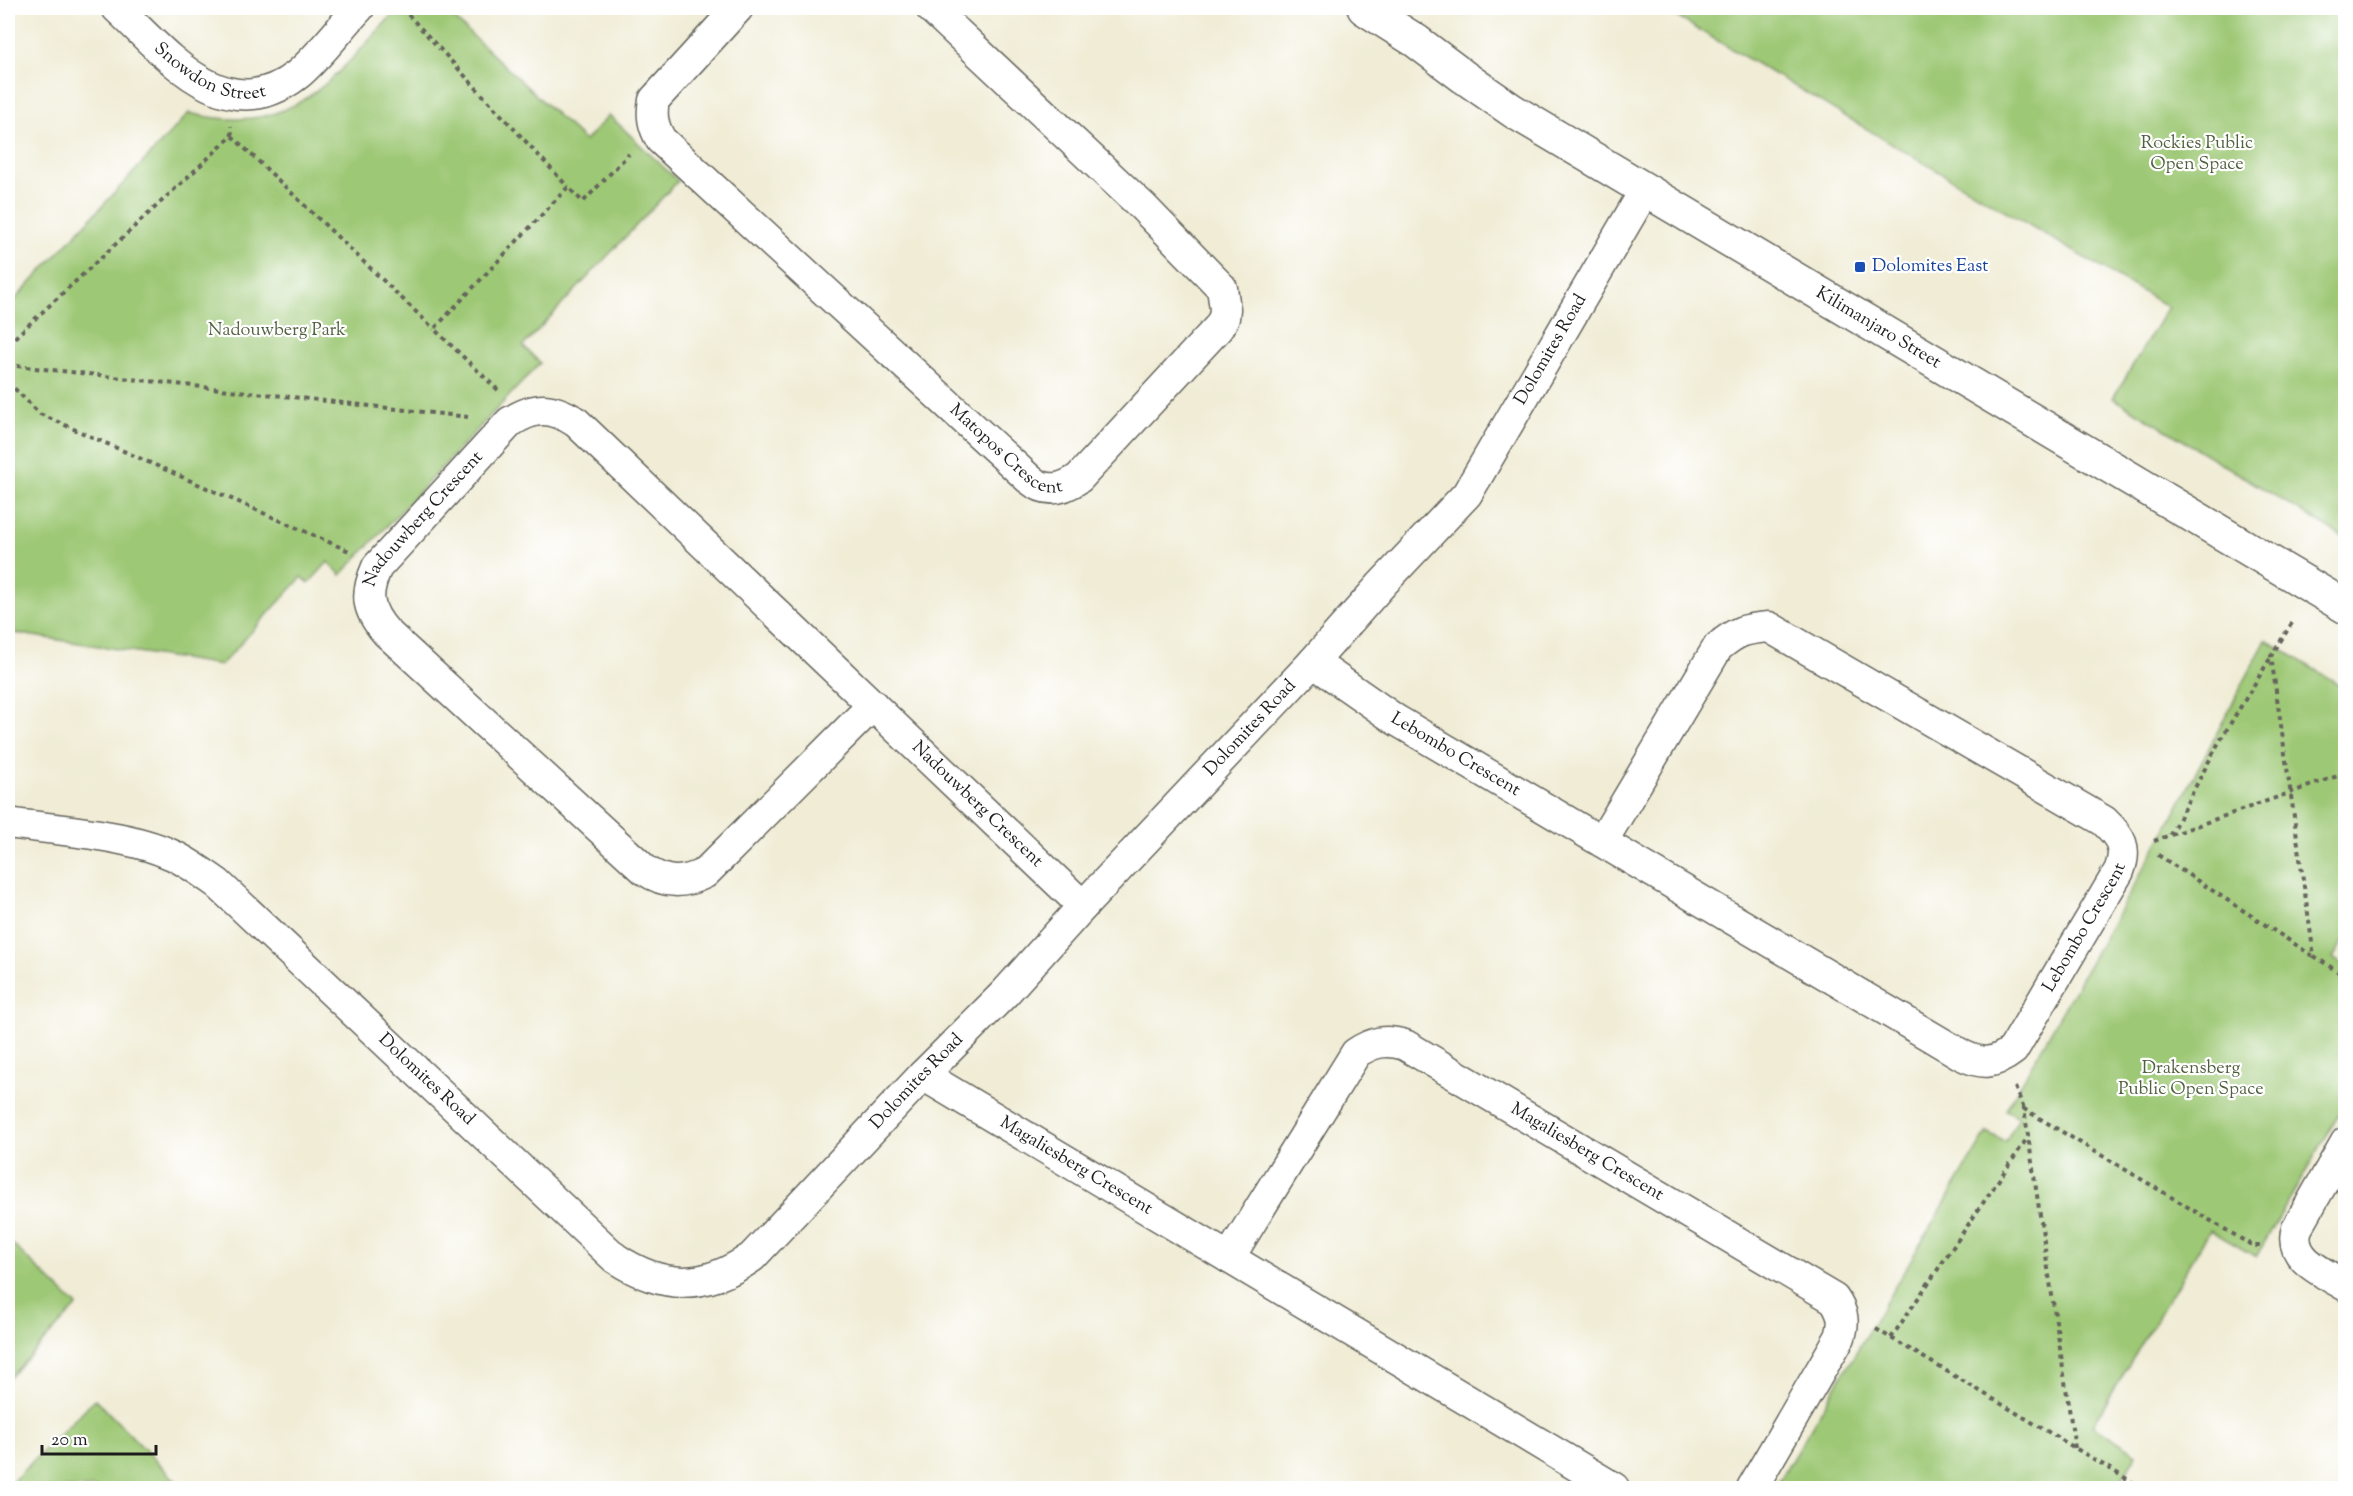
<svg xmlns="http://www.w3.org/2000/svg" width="2353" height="1496" viewBox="0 0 2353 1496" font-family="'Sorts Mill Goudy',serif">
<rect width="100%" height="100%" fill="#fff"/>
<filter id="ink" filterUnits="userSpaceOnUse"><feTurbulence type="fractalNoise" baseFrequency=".0167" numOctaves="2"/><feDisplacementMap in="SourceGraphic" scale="12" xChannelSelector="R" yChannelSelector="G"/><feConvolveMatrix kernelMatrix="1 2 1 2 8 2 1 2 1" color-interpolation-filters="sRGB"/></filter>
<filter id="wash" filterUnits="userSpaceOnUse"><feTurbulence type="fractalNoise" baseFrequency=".008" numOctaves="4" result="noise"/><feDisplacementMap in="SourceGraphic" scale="24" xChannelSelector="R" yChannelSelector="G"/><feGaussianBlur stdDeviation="1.35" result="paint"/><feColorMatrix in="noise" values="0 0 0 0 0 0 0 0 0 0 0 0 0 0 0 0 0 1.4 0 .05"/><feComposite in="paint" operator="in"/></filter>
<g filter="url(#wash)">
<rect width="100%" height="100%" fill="#f0ecd5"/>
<g fill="#9dc874" stroke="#5c7248" stroke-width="1.5">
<path d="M399 8H443L585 141 609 115 678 181 523 346 540 363 341 575 328 562 309 583 302 577 221 665 8 632V307L189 113C296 139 333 77 399 8Z"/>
<polygon points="1662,8 2345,8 2345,538 2113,398 2168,307"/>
<polygon points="2266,640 2345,688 2346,936 2333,958 2345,966 2345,1104 2256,1257 2210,1230 2093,1425 2137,1454 2117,1488 1775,1488 1987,1132 2005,1142 2019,1117 2006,1110 2165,831"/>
<polygon points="8,1240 77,1306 8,1379"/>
<polygon points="95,1399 183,1488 8,1488 8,1486"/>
</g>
</g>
<g filter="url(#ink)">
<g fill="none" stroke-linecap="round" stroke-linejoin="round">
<defs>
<g id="minor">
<path id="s1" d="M117 8C165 53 225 131 297 75 317 59 341 27 359 8"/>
<path id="s2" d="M738 8 654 100C651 116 653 126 661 140L1029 479C1046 493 1062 490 1079 478L1218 328 1224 318 1225 309 1222 288 1143 207 931 8"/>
<path id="s3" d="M1313 662 1396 720 1962 1055C1982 1065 1995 1064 2013 1050L2119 871C2128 848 2121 837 2104 821L1769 627C1744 629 1737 631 1718 647L1602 842"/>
<path id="s4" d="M873 705 705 873C683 884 666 884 645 870L386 632C366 609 365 594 377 567L510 422C535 406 551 406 576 422L1083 906"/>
<path id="s5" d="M8 823C56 830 127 834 170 854 187 861 202 873 217 883L615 1258C663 1290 705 1290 752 1257L923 1075 1005 993 1083 906 1313 662 1382 584 1467 494 1645 190"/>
<path id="s6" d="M923 1075 1614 1488"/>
<path d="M2346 1142 2297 1228C2287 1259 2323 1272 2346 1286"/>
<path id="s7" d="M1229 1258 1356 1053C1373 1042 1385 1039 1405 1045L1834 1299C1843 1312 1845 1322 1840 1337L1752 1488"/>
</g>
<g id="tertiary">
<path id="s8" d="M1364 8 1416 41 1464 77 1513 111 2346 607"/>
</g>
</defs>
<use href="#minor" stroke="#66655d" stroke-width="33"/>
<use href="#tertiary" stroke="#66655d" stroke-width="36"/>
<g stroke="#66655d" stroke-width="4" stroke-dasharray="4.5 4.5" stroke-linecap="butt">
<polyline points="402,8 568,187"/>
<polyline points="232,136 434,329"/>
<polyline points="8,344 232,136 231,126"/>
<polyline points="8,365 468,417"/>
<polyline points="8,382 40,414 349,551"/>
<polyline points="498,390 434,329 568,187 583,202 629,154"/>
<polyline points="2292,623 2271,656 2314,956 2346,977"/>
<polyline points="2170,835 2218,744 2271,657"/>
<polyline points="2154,841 2346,773"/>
<polyline points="2158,855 2313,956"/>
<polyline points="2015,1087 2024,1109"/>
<polyline points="1876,1329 2142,1488"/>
<polyline points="1891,1338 2028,1137"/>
<polyline points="2075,1448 2024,1109 2253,1246 2263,1246"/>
</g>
<use href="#minor" stroke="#fff" stroke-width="30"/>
<use href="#tertiary" stroke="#fff" stroke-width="33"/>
</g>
</g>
<rect fill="#1a4fb4" stroke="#fff" stroke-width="2" x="1854" y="261" width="12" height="12" rx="3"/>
<g text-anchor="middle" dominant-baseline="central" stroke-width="4.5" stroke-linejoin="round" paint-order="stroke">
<g font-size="18" fill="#1c1c1c" stroke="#fff">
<text stroke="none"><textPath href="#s1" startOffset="117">Snowdon Street</textPath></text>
<text stroke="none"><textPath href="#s8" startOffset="606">Kilimanjaro Street</textPath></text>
<text stroke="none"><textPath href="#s5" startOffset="2128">Dolomites Road</textPath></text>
<text stroke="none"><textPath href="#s2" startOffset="632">Matopos Crescent</textPath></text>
<text stroke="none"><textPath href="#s4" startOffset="790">Nadouwberg Crescent</textPath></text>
<text stroke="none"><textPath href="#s5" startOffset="1642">Dolomites Road</textPath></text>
<text stroke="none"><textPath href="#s3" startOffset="170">Lebombo Crescent</textPath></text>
<text stroke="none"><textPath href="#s4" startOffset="1546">Nadouwberg Crescent</textPath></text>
<text stroke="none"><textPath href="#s3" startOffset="956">Lebombo Crescent</textPath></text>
<text stroke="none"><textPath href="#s5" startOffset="508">Dolomites Road</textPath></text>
<text stroke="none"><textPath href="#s5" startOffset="1156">Dolomites Road</textPath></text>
<text stroke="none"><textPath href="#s7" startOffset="504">Magaliesberg Crescent</textPath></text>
<text stroke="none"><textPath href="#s6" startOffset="178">Magaliesberg Crescent</textPath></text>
</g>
<g font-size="18" fill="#50613f" stroke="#fff">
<text x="2197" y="144">Rockies Public<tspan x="2197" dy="21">Open Space</tspan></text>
<text x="277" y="331">Nadouwberg Park</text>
<text x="2191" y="1069">Drakensberg<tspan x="2191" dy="21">Public Open Space</tspan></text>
</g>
<g font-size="18" fill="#164399" stroke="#fff" text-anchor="start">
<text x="1872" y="267">Dolomites East</text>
</g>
</g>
<rect width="2353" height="1496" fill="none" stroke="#fff" stroke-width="30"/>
<path d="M42 1445v9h114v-9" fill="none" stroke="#1c1c1c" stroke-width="3"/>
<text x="51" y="1445" font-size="18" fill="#1c1c1c" stroke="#ffffff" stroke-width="4.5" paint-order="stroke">20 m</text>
</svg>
